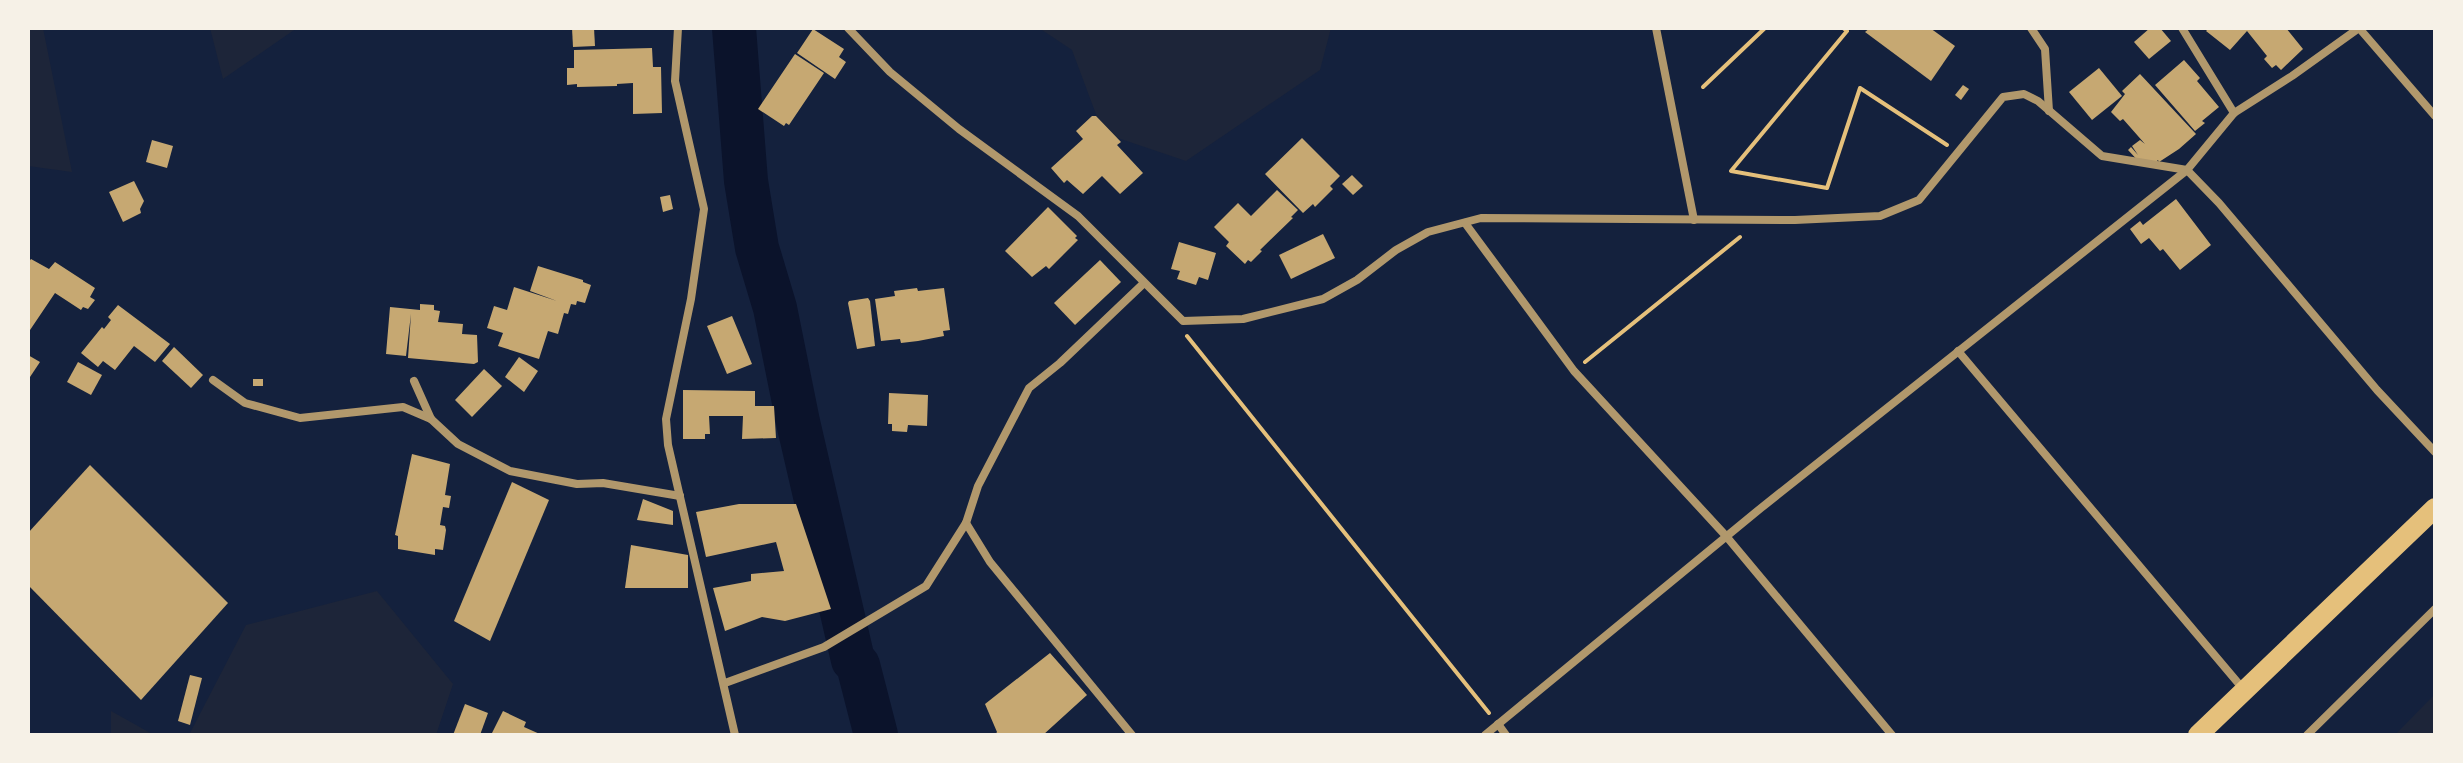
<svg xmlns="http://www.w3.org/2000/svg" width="2463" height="763" viewBox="0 0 2463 763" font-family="Cabin,sans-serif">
<rect width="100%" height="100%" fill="#14213d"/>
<g fill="#1d2539">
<polygon points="28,28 43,28 72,172 28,166"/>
<polygon points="210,28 297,28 223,79"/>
<polygon points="1039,28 1331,28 1320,70 1186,161 1103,133 1072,50"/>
<polygon points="377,591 453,684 436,735 189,735 246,625"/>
<polygon points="2435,694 2435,735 2395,735"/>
<polygon points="111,711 154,735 111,735"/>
</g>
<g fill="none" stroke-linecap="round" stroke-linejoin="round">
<polyline stroke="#0b132b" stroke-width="44" points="734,28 746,181 757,248 775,308 798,422 853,660 858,665 876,735"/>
</g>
<g fill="#c6a872">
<polygon points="572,28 594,28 595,46 573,47"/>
<polygon points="1870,28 1930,28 1955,46 1931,81 1865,32"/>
<polygon points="2150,28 2160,28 2171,41 2149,59 2134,42"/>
<polygon points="2209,28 2286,28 2303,49 2281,70 2276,65 2272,68 2264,59 2267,56 2247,31 2230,50 2206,31"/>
<polygon points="813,29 844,49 839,57 846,62 835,79 797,53"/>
<polygon points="652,48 653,67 661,67 662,113 633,114 633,83 617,84 617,86 577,87 577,84 567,85 567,68 574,68 574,50"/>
<polygon points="795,54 824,73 789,125 786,123 784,126 758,109"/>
<polygon points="2184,60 2200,78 2197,81 2219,107 2202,121 2205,123 2195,131 2155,85"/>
<polygon points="2099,68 2122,96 2092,120 2069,92"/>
<polygon points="2140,74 2196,134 2179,149 2159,162 2158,160 2150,167 2142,165 2128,150 2131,147 2138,155 2132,146 2140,140 2145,144 2123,119 2120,121 2111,112 2125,94 2122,91"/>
<polygon points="1963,85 1969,89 1961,100 1955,95"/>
<polygon points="1092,116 1096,116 1121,142 1117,145 1143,173 1120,194 1102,176 1083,194 1067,180 1064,183 1051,168 1083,139 1076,131"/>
<polygon points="1302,138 1340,176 1330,186 1333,189 1315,207 1313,204 1303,213 1265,174"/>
<polygon points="152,140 173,146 167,168 146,162"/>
<polygon points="1352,175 1363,186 1353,195 1342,184"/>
<polygon points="134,181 144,201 140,209 141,213 123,222 109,192"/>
<polygon points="1277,190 1298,210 1291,217 1293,218 1260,250 1262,251 1251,262 1248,260 1245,264 1226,246 1229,242 1214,227 1238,203 1251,216"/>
<polygon points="670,195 673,209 663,212 660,197"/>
<polygon points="2176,199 2211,245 2180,270 2163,249 2160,251 2149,238 2141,244 2130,229 2140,221 2143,225"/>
<polygon points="1048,207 1077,236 1075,238 1078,240 1049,269 1046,266 1032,277 1005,251"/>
<polygon points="1323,234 1335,258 1291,279 1279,255"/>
<polygon points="1179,242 1216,253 1208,280 1199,277 1196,285 1177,279 1180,271 1171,269"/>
<polygon points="31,259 49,269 55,262 95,288 90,297 95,300 88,309 83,307 81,310 55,293 28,333 28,263"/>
<polygon points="1100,260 1121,282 1075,325 1054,303"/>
<polygon points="538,266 583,280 583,282 591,285 585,303 577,301 576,305 571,304 568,314 564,313 558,334 548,331 539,359 498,346 503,333 487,328 494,306 507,310 514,287 557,301 530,291"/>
<polygon points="917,288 918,291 944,288 950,330 943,331 944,336 918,341 901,343 900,339 881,341 875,299 895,296 894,291"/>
<polygon points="868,298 870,301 875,346 857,349 848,303 849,301"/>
<polygon points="420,304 434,305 434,310 440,311 438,322 463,324 462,334 477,335 478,362 474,364 408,358 411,314 406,356 386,354 390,307 420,310"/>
<polygon points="118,305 170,344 155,362 134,346 115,370 103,361 98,367 81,353 102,327 104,329 111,320 108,317"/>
<polygon points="732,316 752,364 727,374 707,326"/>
<polygon points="174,347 203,375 191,388 162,361"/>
<polygon points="28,355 40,362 28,380"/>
<polygon points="519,357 538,371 524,392 505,377"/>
<polygon points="78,362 102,375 91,395 67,382"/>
<polygon points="484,369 502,386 472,417 455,400"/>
<rect x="253" y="379" width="10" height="7"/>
<polygon points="683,390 755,391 755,406 774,406 776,438 742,439 743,416 709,416 710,434 705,434 705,439 683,439"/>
<polygon points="889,393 928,395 927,426 908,425 907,432 892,431 892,424 888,424"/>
<polygon points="412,454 450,464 445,495 451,496 449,508 443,507 440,525 445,526 446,530 443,550 435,549 435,555 398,549 398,536 395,535"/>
<polygon points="90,465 228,603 141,700 28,585 28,533"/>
<polygon points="512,482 549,500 490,641 454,621"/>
<polygon points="643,499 673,511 673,525 637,520"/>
<polygon points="739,504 796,504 831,609 785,621 762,617 725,631 713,588 751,581 751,574 784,571 776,542 706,557 696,512"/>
<polygon points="631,545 688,555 688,588 625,588"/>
<polygon points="1050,653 1087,695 1043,735 995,735 997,732 985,704"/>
<polygon points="190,675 202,678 190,725 178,721"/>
<polygon points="465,704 488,713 480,735 453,735"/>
<polygon points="503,711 526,722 524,727 542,735 491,735"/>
</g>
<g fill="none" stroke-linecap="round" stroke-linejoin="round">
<g stroke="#e5c07b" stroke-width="4">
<polyline points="1843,28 1847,31 1731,171 1827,188 1860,88 1947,145"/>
<polyline points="1703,87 1765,28"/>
<polyline points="1187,336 1489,713"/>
<polyline points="1585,362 1740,237"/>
</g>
<g stroke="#b1986c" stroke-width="8">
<polyline points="678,28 675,81 704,209 691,299 666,419 668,445 735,735"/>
<polyline points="848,28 890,72 959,129 1078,216 1183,321 1243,319 1323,299 1357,280 1396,250 1428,232 1481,218 1795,220 1880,216 1919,200 2003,97 2024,94 2038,101 2102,156 2187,170 2219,203 2377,390 2435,452"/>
<polyline points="1656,28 1694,220"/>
<polyline points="2031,28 2045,49 2049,111"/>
<polyline points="2182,28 2234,113"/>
<polyline points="2359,28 2435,116"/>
<polyline points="1465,223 1574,371 1726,536 1892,735"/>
<polyline points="1958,351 2244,690"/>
<polyline points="213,380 245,403 300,418 403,407 431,419"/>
<polyline points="414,381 431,419 458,444 510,471 577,484 603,483 680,496"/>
<polyline points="966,523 990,562 1132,735"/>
<polyline points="725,683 824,647 926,586 966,523 978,486 1029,388 1060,363 1144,283"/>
<polyline points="1498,724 1506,735"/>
<polyline points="1485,735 1761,508 2187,170 2234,113 2292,76 2359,28"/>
<polyline points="2307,735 2435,609"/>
</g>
<polyline stroke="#e5c07b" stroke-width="20" points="2198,735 2435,508"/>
</g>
<rect width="2463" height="763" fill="none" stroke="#f6f1e7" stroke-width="60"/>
</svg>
